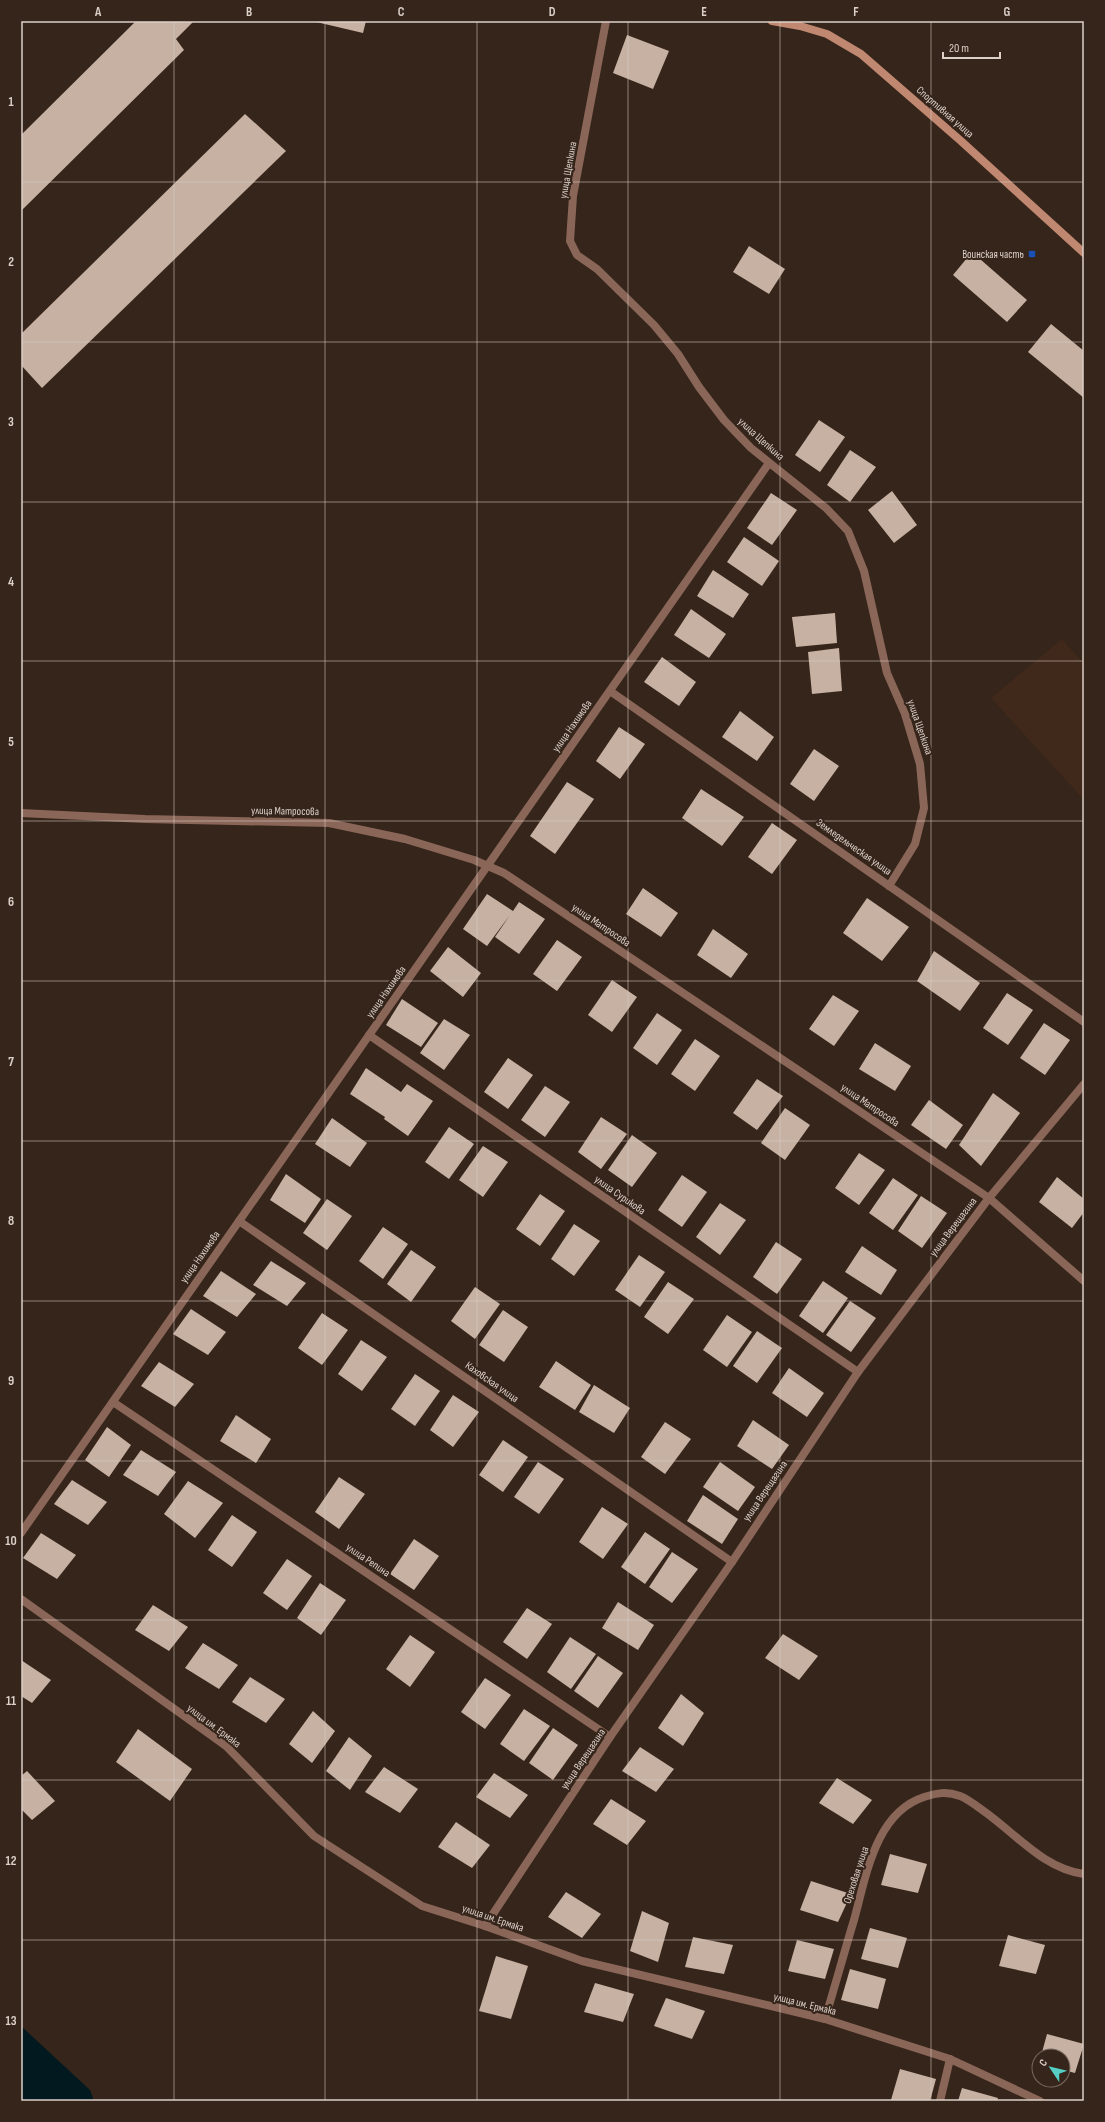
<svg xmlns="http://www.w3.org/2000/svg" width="1105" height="2122" viewBox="0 0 1105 2122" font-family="'Sofia Sans Condensed',sans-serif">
<rect width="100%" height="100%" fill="#36251a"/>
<polygon fill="#40291a" points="1062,639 1084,664 1084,800 991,698"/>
<polygon fill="#02191f" points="21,2026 90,2090 94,2101 21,2101"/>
<g fill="#c7b1a3">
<polygon points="136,21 194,21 176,39 184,50 21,211 21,135"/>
<polygon points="312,21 366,21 363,33"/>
<polygon points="627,35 669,51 653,89 613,73"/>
<polygon points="245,114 286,151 42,388 21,365 21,334"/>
<polygon points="749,246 785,269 769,294 733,272"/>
<polygon points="972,252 1027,300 1007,322 953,275"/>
<polygon points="1051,324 1084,351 1084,398 1028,352"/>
<polygon points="819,420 845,437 820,472 795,455"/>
<polygon points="850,450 876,467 850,502 827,485"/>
<polygon points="892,491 917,525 894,543 868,510"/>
<polygon points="771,493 797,510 772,545 747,528"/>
<polygon points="744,537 779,561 762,586 727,562"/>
<polygon points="713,570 749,594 733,618 697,596"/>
<polygon points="691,609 726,634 709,658 674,635"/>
<polygon points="835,613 837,643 796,647 792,617"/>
<polygon points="839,648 842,691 812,694 808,652"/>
<polygon points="662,657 696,682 679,706 644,682"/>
<polygon points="740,711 774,737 757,761 722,737"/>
<polygon points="619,727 645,744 620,779 596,761"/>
<polygon points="814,749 839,766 814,801 790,784"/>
<polygon points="567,782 594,799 555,854 530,836"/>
<polygon points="701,789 744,817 722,846 682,818"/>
<polygon points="772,823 797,840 772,874 748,857"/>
<polygon points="643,888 678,913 661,937 626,914"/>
<polygon points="487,894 513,911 519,902 545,919 519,954 495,937 510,915 487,946 463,929"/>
<polygon points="867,898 909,927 882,961 843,933"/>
<polygon points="713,929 748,954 731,978 697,955"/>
<polygon points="557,940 582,957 557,991 533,974"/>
<polygon points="448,947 481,973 463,997 430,971"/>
<polygon points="934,951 980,983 960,1011 917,981"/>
<polygon points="612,980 637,997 612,1032 588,1015"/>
<polygon points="1007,993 1033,1010 1008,1045 983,1028"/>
<polygon points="833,995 859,1011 834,1046 809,1029"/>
<polygon points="402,999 438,1023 421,1047 386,1025"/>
<polygon points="657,1013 682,1030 657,1065 633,1048"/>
<polygon points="444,1019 470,1035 444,1070 420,1053"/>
<polygon points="1044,1023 1070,1040 1045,1075 1020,1058"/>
<polygon points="695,1039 720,1056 695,1091 671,1074"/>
<polygon points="875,1043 911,1066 895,1091 859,1069"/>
<polygon points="508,1058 533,1075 508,1109 484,1092"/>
<polygon points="366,1068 401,1092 407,1084 433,1101 408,1136 384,1119 385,1117 350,1094"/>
<polygon points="757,1079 783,1096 757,1130 733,1113"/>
<polygon points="545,1086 570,1102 545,1137 521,1120"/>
<polygon points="993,1093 1020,1113 981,1166 959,1145"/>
<polygon points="929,1100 963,1125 946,1149 911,1125"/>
<polygon points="785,1108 810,1125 785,1160 761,1143"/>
<polygon points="601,1117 627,1134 601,1169 578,1152"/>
<polygon points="332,1118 367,1143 350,1167 315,1144"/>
<polygon points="449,1127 474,1144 449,1179 425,1162"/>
<polygon points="632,1135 657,1153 632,1187 608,1170"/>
<polygon points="483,1146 508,1162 483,1197 459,1180"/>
<polygon points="859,1153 885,1170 859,1205 835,1188"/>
<polygon points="286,1174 321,1199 305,1223 270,1200"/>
<polygon points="682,1175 707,1192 682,1227 658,1210"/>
<polygon points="1057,1177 1084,1199 1084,1212 1072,1228 1039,1202"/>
<polygon points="893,1178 918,1195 893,1230 869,1213"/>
<polygon points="540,1194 565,1211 540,1246 516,1229"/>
<polygon points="921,1196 947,1213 922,1248 898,1231"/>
<polygon points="327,1199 352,1216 327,1250 303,1233"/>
<polygon points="720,1203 746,1220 720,1255 696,1237"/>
<polygon points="574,1224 600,1241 574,1276 551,1259"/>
<polygon points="383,1227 408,1244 383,1279 359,1261"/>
<polygon points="776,1242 802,1259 777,1294 753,1277"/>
<polygon points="862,1246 897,1270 881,1295 845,1272"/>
<polygon points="411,1250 436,1267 411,1302 387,1284"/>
<polygon points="639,1255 665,1272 640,1307 615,1290"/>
<polygon points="271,1261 306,1283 287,1306 253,1285"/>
<polygon points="221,1271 256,1294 237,1317 203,1296"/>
<polygon points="823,1281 848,1298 823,1333 799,1316"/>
<polygon points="668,1282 694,1299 668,1334 644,1317"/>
<polygon points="475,1287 500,1304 475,1339 451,1321"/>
<polygon points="850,1301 876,1318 851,1352 826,1335"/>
<polygon points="191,1309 226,1332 208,1355 173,1334"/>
<polygon points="503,1310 528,1327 504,1362 479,1345"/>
<polygon points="322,1313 348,1330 322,1365 298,1348"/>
<polygon points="727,1315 752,1332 727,1367 703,1350"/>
<polygon points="757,1331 782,1348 757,1383 733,1366"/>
<polygon points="361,1340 387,1357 362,1391 338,1374"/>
<polygon points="556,1361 591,1385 575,1410 539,1387"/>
<polygon points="159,1362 194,1384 175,1407 141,1386"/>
<polygon points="789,1368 824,1393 807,1417 772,1393"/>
<polygon points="415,1374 440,1391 415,1426 391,1409"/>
<polygon points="594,1385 630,1408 614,1433 579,1412"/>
<polygon points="453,1395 479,1412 453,1447 430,1430"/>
<polygon points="236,1415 271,1439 256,1463 220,1441"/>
<polygon points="753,1420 789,1445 772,1469 737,1446"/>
<polygon points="665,1422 691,1439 665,1474 641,1457"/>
<polygon points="107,1427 131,1445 109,1477 85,1460"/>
<polygon points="503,1440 528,1457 503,1492 479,1475"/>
<polygon points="141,1450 176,1472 158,1496 123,1475"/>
<polygon points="538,1462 564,1479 539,1514 514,1497"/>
<polygon points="720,1462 755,1487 738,1511 703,1487"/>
<polygon points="339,1477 365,1494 339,1529 315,1512"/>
<polygon points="72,1480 107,1502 88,1525 54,1504"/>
<polygon points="188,1481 223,1503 195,1538 164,1514"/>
<polygon points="703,1495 738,1519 722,1544 687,1521"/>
<polygon points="602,1507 628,1524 603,1559 579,1542"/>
<polygon points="232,1515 257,1532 232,1567 208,1550"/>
<polygon points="645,1532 670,1549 645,1584 621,1567"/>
<polygon points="41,1533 76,1555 57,1579 23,1558"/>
<polygon points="414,1539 439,1556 414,1590 390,1574"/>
<polygon points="672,1552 698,1569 672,1603 649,1587"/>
<polygon points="287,1559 312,1576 287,1610 263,1593"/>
<polygon points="320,1583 346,1600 321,1635 297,1618"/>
<polygon points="618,1602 654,1625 638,1650 602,1628"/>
<polygon points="153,1605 188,1627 169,1651 135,1630"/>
<polygon points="527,1608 552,1624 527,1659 503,1642"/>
<polygon points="783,1634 818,1656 799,1680 765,1658"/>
<polygon points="410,1635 435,1652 410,1687 386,1669"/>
<polygon points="570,1637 596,1654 571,1689 547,1672"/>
<polygon points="203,1643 238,1665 219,1689 185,1668"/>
<polygon points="598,1656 623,1673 598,1708 574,1691"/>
<polygon points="21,1660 51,1680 32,1703 21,1696"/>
<polygon points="250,1677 285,1699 266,1723 232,1702"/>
<polygon points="485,1678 511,1695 485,1729 461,1712"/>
<polygon points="681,1694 704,1713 683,1746 658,1728"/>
<polygon points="524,1709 550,1726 524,1761 500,1744"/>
<polygon points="313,1711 335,1731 312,1763 289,1744"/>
<polygon points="553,1728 578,1745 553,1780 529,1763"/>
<polygon points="138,1729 192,1769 170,1801 116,1762"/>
<polygon points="349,1737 372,1756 350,1790 326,1771"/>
<polygon points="640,1747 674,1769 656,1792 622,1771"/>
<polygon points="384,1767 418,1789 400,1813 365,1792"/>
<polygon points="27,1771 55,1801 32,1820 21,1809 21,1776"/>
<polygon points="494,1773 528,1795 510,1818 476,1797"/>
<polygon points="837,1778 872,1800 853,1824 819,1803"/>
<polygon points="611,1799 646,1821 627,1845 593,1824"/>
<polygon points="456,1822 490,1845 472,1868 438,1847"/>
<polygon points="890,1854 927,1864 918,1893 881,1885"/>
<polygon points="811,1881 851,1894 838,1922 800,1910"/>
<polygon points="566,1892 601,1914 582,1938 548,1917"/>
<polygon points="642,1911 669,1923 658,1962 630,1951"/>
<polygon points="870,1928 907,1938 898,1968 861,1959"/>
<polygon points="1008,1935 1045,1945 1036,1974 999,1966"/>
<polygon points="693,1937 733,1945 724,1974 685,1967"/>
<polygon points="797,1940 834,1949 825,1979 788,1971"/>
<polygon points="496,1956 528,1966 511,2019 479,2011"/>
<polygon points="850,1969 886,1979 878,2009 841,2000"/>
<polygon points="595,1983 634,1994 623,2022 584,2012"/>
<polygon points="666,1998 705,2011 692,2039 654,2026"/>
<polygon points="1047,2034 1084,2044 1075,2073 1063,2070 1063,2056 1041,2056"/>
<polygon points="900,2069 936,2079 930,2101 891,2100"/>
<polygon points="962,2088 998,2098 997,2101 958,2101"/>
</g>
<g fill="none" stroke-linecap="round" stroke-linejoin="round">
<g stroke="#8a6658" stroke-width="8">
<polyline points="606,21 573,196 570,241 577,255 597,269 654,325 678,354 699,387 724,420 751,448 826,508 848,531 864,571 887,673 905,714 920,764 924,808 915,844 889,886"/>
<polyline points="610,691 1084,1022"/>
<polyline points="21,813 145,819 329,823 405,839 474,860 504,873 989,1198 1084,1281"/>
<polyline points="369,1035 858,1372"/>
<polyline points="239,1221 732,1562"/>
<polyline points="113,1402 610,1737"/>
<polyline points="21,1533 769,463"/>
<polyline points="21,1599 226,1746 314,1836 422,1906 485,1926 582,1961 825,2019 950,2059 1040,2101"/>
<polyline points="485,1926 610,1737 732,1562 858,1372 989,1198 1084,1084"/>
<path d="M825 2019C835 1986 844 1953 854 1920 866 1877 875 1813 924 1797 937 1793 946 1791 960 1796 968 1799 978 1807 985 1812 1016 1834 1044 1869 1084 1874"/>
<polyline points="940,2101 950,2059"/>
</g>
<polyline stroke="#c18871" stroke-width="8" points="772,21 800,26 827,34 861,54 961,141 1084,253"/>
</g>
<path fill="none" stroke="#dcd0c9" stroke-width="1" stroke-opacity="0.55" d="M174 21V2101M325 21V2101M477 21V2101M628 21V2101M780 21V2101M931 21V2101M21 182H1084M21 342H1084M21 502H1084M21 661H1084M21 821H1084M21 981H1084M21 1141H1084M21 1301H1084M21 1461H1084M21 1620H1084M21 1780H1084M21 1940H1084"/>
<rect fill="#1a4fb4" stroke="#36251a" stroke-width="1.5" x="1028" y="250" width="8" height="8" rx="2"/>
<g text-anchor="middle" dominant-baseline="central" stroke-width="4" stroke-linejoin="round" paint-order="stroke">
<g font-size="11" fill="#dcd0c9" stroke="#36251a">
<text transform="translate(945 112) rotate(41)">Спортивная улица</text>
<text transform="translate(568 170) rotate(-80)">улица Щепкина</text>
<text transform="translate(761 439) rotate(42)">улица Щепкина</text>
<text transform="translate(572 726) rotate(-55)">улица Нахимова</text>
<text transform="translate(920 727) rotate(71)">улица Щепкина</text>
<text transform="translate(285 811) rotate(1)">улица Матросова</text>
<text transform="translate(854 847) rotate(35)">Земледельческая улица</text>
<text transform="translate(601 925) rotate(34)">улица Матросова</text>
<text transform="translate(386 992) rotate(-55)">улица Нахимова</text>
<text transform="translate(870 1105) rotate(34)">улица Матросова</text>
<text transform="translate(620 1195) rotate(35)">улица Сурикова</text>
<text transform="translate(953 1227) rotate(-53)">улица Верещагина</text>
<text transform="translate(200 1257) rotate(-55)">улица Нахимова</text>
<text transform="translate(492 1382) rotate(35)">Каховская улица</text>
<text transform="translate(765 1491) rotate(-56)">улица Верещагина</text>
<text transform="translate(368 1560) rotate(34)">улица Репина</text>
<text transform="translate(214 1726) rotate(37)">улица им. Ермака</text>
<text transform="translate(583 1759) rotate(-56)">улица Верещагина</text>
<text transform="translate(856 1875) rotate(-72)">Ореховая улица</text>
<text transform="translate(493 1918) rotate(19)">улица им. Ермака</text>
<text transform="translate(805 2004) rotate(14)">улица им. Ермака</text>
</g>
<g font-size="11" fill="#dcd0c9" stroke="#36251a" text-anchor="end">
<text x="1024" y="254">Воинская часть</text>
</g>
</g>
<rect width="1105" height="2122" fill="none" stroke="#36251a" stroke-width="44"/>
<g transform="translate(1051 2068) rotate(305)"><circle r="19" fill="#36251a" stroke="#786960"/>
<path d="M0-3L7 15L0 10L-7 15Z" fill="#56cec4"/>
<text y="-6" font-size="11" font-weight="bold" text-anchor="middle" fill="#dcd0c9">С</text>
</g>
<path d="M943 52v6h57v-6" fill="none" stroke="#dcd0c9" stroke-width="2"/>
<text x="949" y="52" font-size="12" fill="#dcd0c9" stroke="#36251a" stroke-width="3" paint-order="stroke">20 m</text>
<rect x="22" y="22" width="1061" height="2078" fill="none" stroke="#dcd0c9" stroke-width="1.5"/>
<g font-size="13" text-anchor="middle" font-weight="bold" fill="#dcd0c9">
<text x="98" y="16">A</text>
<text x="249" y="16">B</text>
<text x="401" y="16">C</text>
<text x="552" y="16">D</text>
<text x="704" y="16">E</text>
<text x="856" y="16">F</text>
<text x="1007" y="16">G</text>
<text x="11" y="106">1</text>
<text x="11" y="266">2</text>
<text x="11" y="426">3</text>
<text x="11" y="586">4</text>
<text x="11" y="746">5</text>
<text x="11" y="906">6</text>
<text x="11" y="1066">7</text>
<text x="11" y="1225">8</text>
<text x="11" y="1385">9</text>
<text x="11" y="1545">10</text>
<text x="11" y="1705">11</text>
<text x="11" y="1865">12</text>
<text x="11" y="2025">13</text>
</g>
</svg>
